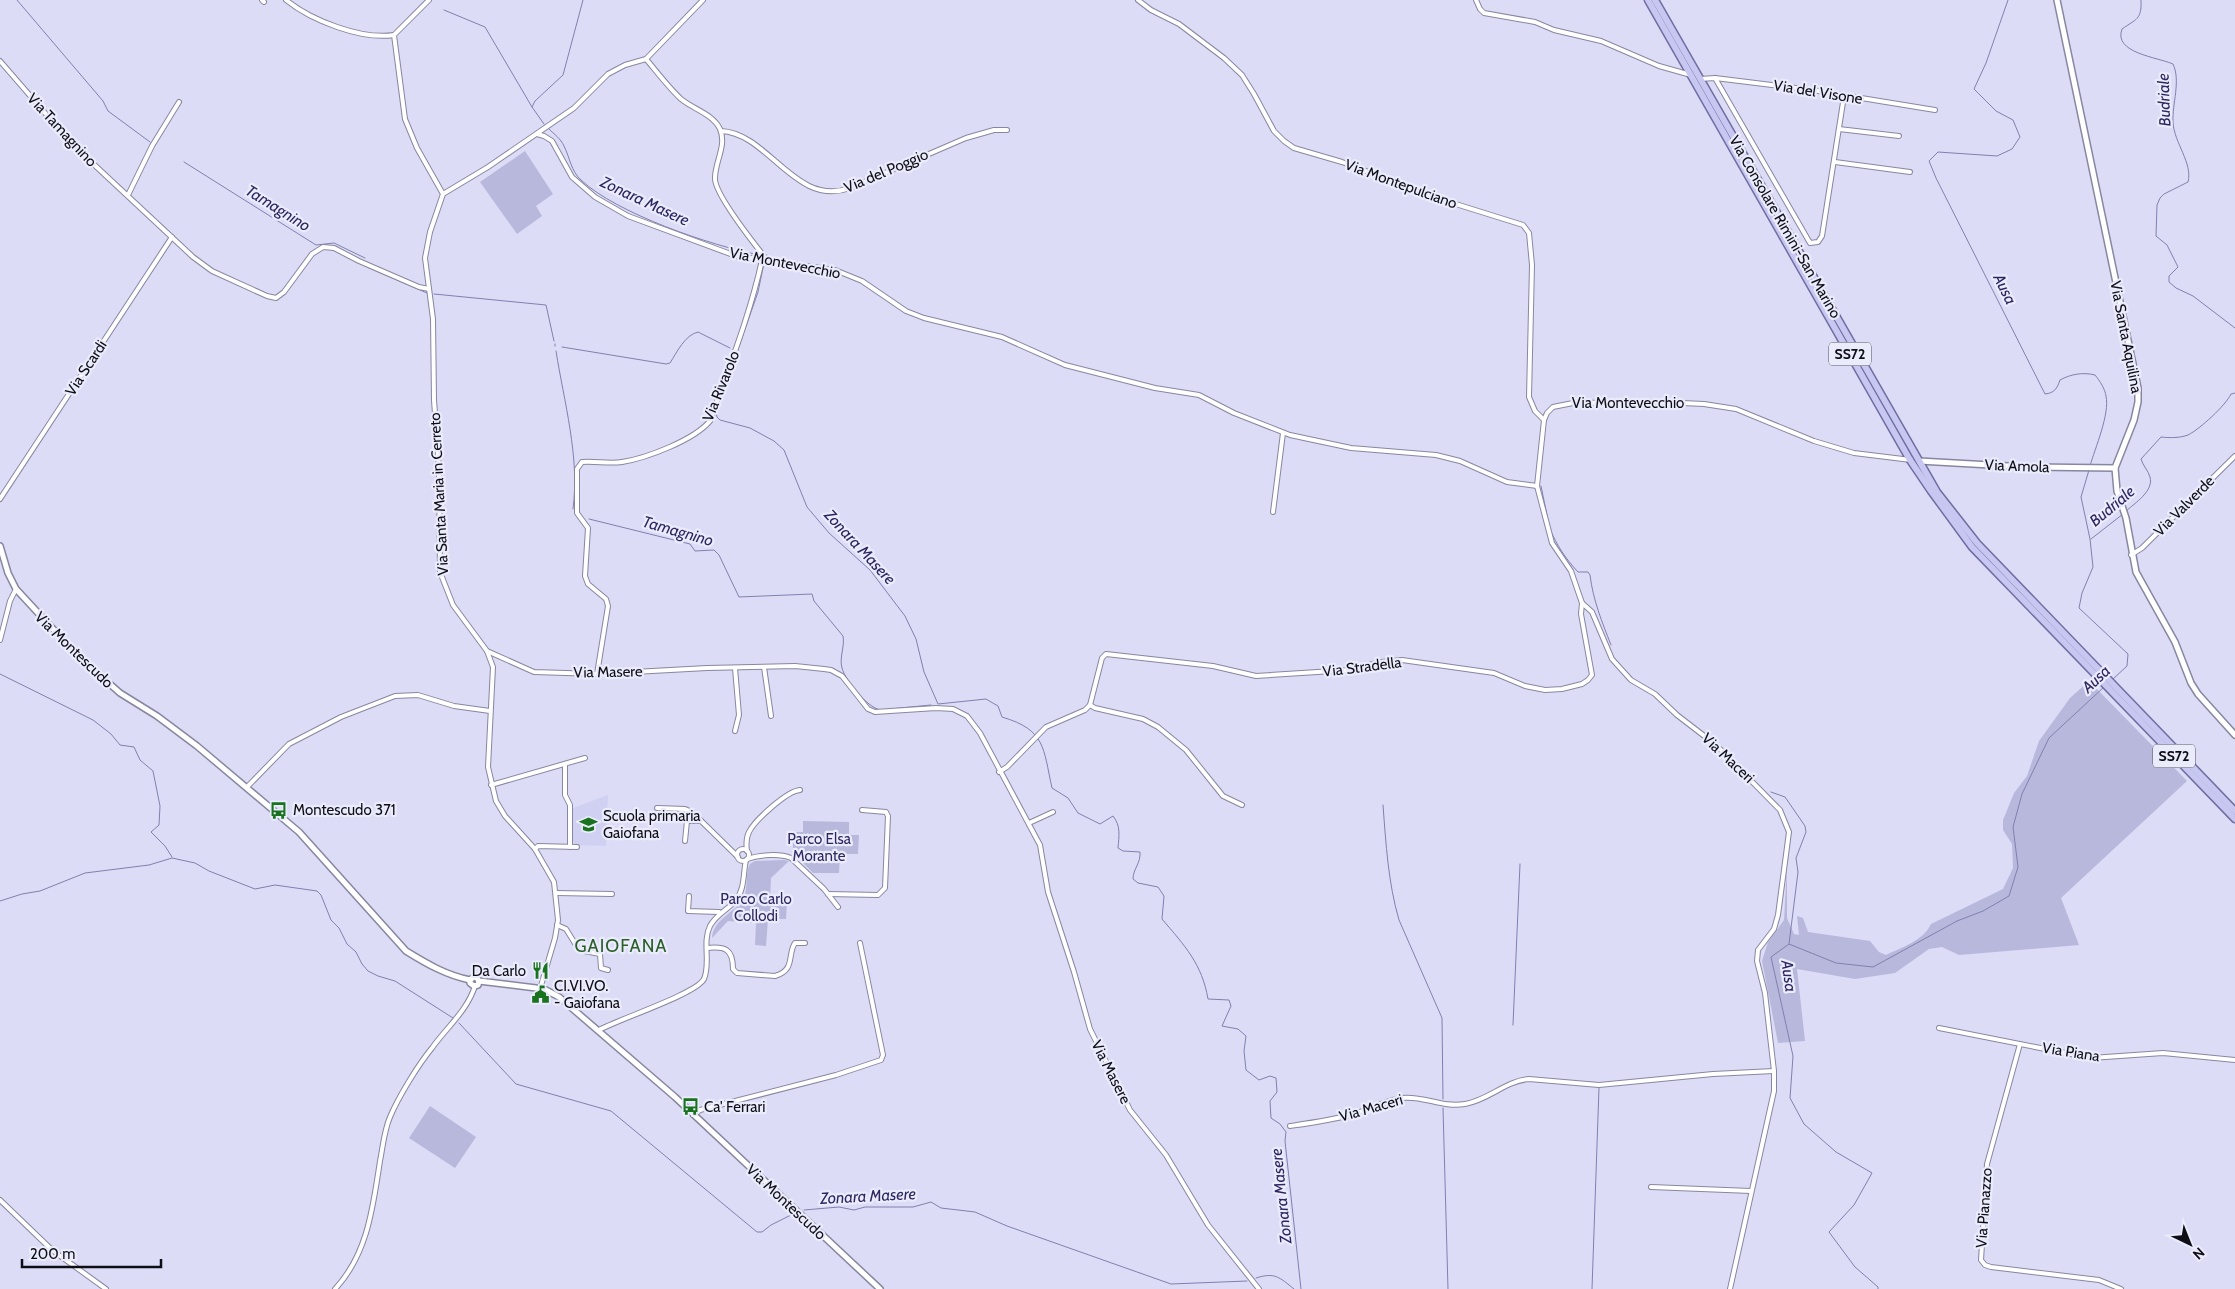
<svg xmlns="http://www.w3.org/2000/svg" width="2235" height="1289" viewBox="0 0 2235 1289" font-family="Cabin,sans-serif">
<rect width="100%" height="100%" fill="#dcdcf7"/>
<polygon fill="#d0d1f2" points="608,795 606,846 576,845 572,841 573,808"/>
<g fill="#b8b8dd">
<polygon points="525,151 553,194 536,206 542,216 517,234 480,182"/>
<path d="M2089 681 2187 781 2061 898 2079 945 1959 955 1942 947 1929 949 1895 973 1855 979 1797 969 1805 1041 1778 1043 1762 961 1768 942 1784 920 1787 867V918L1794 934 1799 935 1797 916 1803 918 1808 932 1870 941 1879 952 1886 955C1902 947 1923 941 1931 924L2003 889 2013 868 2012 844 2003 830V820L2014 793 2027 776 2039 741 2070 698Z"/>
<polygon points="803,821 849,822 849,835 859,835 858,854 840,854 839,873 813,873 793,853 793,832 803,832"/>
<path d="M784 860 789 861 771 878 770 900 787 901 786 919H768L766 946 755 945 756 923 728 921 712 938C713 921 731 914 741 902 750 890 744 876 750 864L755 861Z"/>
<polygon points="430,1106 476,1137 455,1168 409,1138"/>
</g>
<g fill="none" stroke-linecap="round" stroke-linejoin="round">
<g stroke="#8180ae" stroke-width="1">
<polyline points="17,0 103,101 108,111 150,142"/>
<path d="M2008 0 1986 63 1974 89 1996 111 2013 120 2020 137 2012 149 1997 156 1938 152 1929 161 1936 178 2045 394C2054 393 2057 389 2060 380 2071 374 2083 372 2095 375 2100 381 2105 389 2106 396 2110 414 2095 448 2090 466"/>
<path d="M2141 0C2142 20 2136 19 2122 29 2113 53 2157 57 2173 64 2181 81 2172 104 2173 122 2174 143 2193 163 2188 182L2164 194 2160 198 2157 205 2156 236 2167 245 2178 267 2169 276V282L2176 288 2193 296 2235 328"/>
<polyline points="444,10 485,27 532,107"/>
<polyline points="544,124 532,107 535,101 563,75 583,0"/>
<path d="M549 129C554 134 561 139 564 146 570 158 571 171 581 180 616 213 711 246 760 255"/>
<polyline points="184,162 316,245 334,243 365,258"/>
<path d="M764 263 758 292 716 412 717 417 720 420 750 428 774 441 784 450 807 507 829 533 870 570 905 616 916 639 924 672 938 704 986 699 998 706 1002 717C1046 730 1043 748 1052 788L1068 798 1078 813 1100 824 1113 816C1121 826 1119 836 1118 848L1123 851 1140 852C1141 863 1133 869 1133 879L1138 883 1158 887 1164 896 1162 919C1185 946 1202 964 1208 999L1229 1000 1231 1006 1222 1026 1238 1029 1246 1036 1244 1051 1246 1070 1259 1080 1270 1076 1276 1078 1277 1092 1270 1101 1271 1118 1280 1124 1286 1132 1285 1141 1301 1289"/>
<polyline points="367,267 427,293"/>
<polyline points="434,294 546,305 554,341"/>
<polyline points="555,344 555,346"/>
<path d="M562 347 666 364 670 363C677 352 685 335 698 332L730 348"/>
<path d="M556 351C564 402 580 457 573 509"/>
<polyline points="2089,470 2081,497 2090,539 2093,567 2082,593 2079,608 2128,654 2127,666 2113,679"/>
<polyline points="1541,486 1547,515"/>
<path d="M2126 511C2135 503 2154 491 2150 477 2148 470 2143 466 2141 459L2161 437C2170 438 2180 438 2188 435 2200 429 2226 405 2231 394L2235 393"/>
<path d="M589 519 690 544 695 551 714 550 719 555 739 597 812 594 814 601 843 636C845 647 839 657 842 668 845 680 868 709 881 710"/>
<path d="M1550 529C1557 546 1566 559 1578 572H1588L1590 575C1593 600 1602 622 1611 645"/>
<polyline points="2091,539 2123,514"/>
<polyline points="0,674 93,720 111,734 120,745 134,747 140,760 153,771 160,806 159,825 151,832 165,846 172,857"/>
<polyline points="890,709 931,705"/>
<polyline points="1771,792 1785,797 1805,826 1806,832 1796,858 1798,872 1789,944"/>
<path d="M1383 805C1386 844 1388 882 1399 920L1442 1018 1443 1099"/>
<polyline points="0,901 22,894 40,891 85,873 149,865 172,858 195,863 209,871 255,889 275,885 317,891 321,895 331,920 339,928 347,944 356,952 362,964 368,971 378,976 395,981 453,1018"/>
<polyline points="459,1023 516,1084 611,1111 757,1232 762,1232 771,1225 791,1215"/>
<polyline points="1513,1025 1520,864"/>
<polyline points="1443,1108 1448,1289"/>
<polyline points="804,1210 839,1207 854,1210 865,1207 913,1207 931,1202 941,1208 975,1212 1007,1226 1171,1284 1247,1281"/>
<path d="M1256 1278C1275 1272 1279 1277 1294 1289"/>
<polyline points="1592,1289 1599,1088"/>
<polyline points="1878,1289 1878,1287 1855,1267 1829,1232 1854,1205 1872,1173 1836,1152 1804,1124 1790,1098 1793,1056 1771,957 1789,944 1836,963 1873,967 1957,921 1983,911 2009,896 2018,867 2013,827 2022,794 2049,738 2104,687"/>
</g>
<defs>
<g id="minor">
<polyline points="262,0 264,2"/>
<path d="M286 0C312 21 362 40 394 35"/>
<polyline points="429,0 394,35 405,119 417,148 443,194 430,232 425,258 433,319 434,400 439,469 440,572 453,605 487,651 493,667 488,767 496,801 505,816 535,849 554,882 558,920 555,938 540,989"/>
<polyline points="1138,0 1151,10 1179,24 1224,58 1242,75 1254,94 1274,131 1284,141 1294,148 1342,162 1443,200 1523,225 1529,233 1532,265 1529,397 1535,411 1544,420"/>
<polyline points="1476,0 1480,9 1484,13 1535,22 1554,30 1601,41 1659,66 1691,75"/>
<path d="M646 59C657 72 669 88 681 99 693 109 713 114 720 129 727 146 715 161 715 178 714 194 756 246 767 260"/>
<polyline points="0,61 72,144 193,257 212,271 267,296 276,298 284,292 312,254 323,247 334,248 359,261 419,287 429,289"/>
<polyline points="1715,78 1810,243 1818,242 1822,236 1844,96"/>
<polyline points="1700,79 1715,78 1812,90 1935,110"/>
<polyline points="1839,129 1899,136"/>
<path d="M721 131C769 133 795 208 850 188L966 138 994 130H1007"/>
<polyline points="537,134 544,136 552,141 572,177 595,197 628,216 736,256 835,270 862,281 906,311 924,318 1002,337 1065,365 1155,388 1199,395 1234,413 1290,435 1351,448 1436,455 1460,461 1507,482 1537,486 1544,420 1547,413 1553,407 1573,403 1660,402 1704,404 1736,409 1814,441 1854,453 1911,460"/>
<polyline points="1835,162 1910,172"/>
<polyline points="443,194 488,167 574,108 608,74 625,65 646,59 703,0"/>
<polyline points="128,195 152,146 179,102"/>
<polyline points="1537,486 1552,543 1571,571 1582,603 1592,612 1612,659 1631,680 1655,694 1677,715 1716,745 1780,810 1789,832 1778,915 1774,929 1758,950 1757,961 1765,993 1774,1071 1774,1091 1730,1289"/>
<polyline points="0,499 172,237"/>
<polyline points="1273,512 1283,433"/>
<polyline points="2131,555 2142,548 2235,456"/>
<polyline points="0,640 10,601 16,589"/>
<polyline points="487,651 534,672 597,674 707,668 795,666 824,669 831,670 842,676 868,709 875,712 936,708 953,709 967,716 980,733 1040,845 1048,892 1074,972 1090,1029 1130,1110 1166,1155 1208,1225 1259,1289"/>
<polyline points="764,667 771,716"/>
<polyline points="735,668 739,715 735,731"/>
<path d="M597 674 608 606 606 599 588 584 585 576 588 528 577 513V469L582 462C596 461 609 464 622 462 647 458 694 440 710 421 729 367 750 315 762 260"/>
<polyline points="1090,705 1095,708 1143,719 1158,727 1186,750 1223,796 1242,805"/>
<polyline points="565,764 565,795 570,805 570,847"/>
<polyline points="999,772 1007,767 1046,727 1085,710 1090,705 1102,658 1106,654 1213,666 1256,676 1349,670 1381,662 1402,660 1494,673 1525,686 1545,690 1562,689 1582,684 1588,680 1592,675 1581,614 1582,603"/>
<polyline points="491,785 585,758"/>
<polyline points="247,787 289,744 341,717 395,696 418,695 454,706 490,711"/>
<polyline points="657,808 685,809 692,812 738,857"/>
<polyline points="1029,823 1053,812"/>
<polyline points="685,841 687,821 701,821"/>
<polyline points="535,849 538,846 577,847"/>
<circle cx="743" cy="855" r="6"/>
<path d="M747 851C746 844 746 838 749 832 755 820 787 791 800 790"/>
<path d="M747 859C759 855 779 853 791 858L824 889 838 907"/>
<polyline points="556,893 612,894"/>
<polyline points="828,894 878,895 885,888 888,816 886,812 862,810"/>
<polyline points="689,896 688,911 719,912"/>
<polyline points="557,925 566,929 579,950 600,954 601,968 608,970"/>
<path d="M707 948C725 946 733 949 733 969L737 973 775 976C796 970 787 954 795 943H805"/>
<polyline points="1939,1028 2091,1058 2163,1053 2235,1060"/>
<path d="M599 1030C619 1019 696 994 704 979 711 963 702 942 710 926 717 913 728 910 736 900 745 889 743 873 746 860"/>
<polyline points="2020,1044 1987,1164 1981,1260 1985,1265 1991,1267 2099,1280 2121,1289"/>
<polyline points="693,1115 700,1110 836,1075 881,1060 883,1055 860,943"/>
<path d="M1290 1126C1311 1123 1333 1120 1354 1114 1370 1109 1385 1101 1401 1098 1424 1095 1441 1108 1465 1104 1489 1100 1505 1081 1529 1079L1599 1085 1713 1074 1774 1071"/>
<polyline points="1651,1187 1751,1191"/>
<polyline points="0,1200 52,1250 106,1289"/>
<path d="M335 1289C368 1254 373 1206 380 1161 383 1146 384 1131 390 1117 399 1096 418 1065 432 1048 447 1027 467 1011 475 986"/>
</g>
<g id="tertiary">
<polyline points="2057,0 2138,388 2138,402 2134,420 2115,468 2117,491 2126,518 2136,572 2175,642 2191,683 2198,694 2235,735"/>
<polyline points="1919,461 2026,467 2115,468"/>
<path d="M0 546 8 573 16 589 77 655 120 693 157 716 197 746 299 832 406 951C427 964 446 975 470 980L475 976 479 981 544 989 559 997 675 1097 880 1289"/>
<polyline points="470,980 470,983 474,986 478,985 479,981"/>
</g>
<g id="primary">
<polyline points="1648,0 1910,460 1931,491 1972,547 2235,819"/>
<polyline points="1655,0 1937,492 1977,543 2235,811"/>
</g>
</defs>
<use href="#minor" stroke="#87879f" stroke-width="6"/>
<use href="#tertiary" stroke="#87879f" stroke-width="8"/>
<use href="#primary" stroke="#6f6ea0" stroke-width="9"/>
<use href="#minor" stroke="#fff" stroke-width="4"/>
<use href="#tertiary" stroke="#fff" stroke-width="5"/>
<use href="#primary" stroke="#c8c7f2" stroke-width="6"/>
</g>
<defs>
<symbol id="bus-bare" viewBox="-9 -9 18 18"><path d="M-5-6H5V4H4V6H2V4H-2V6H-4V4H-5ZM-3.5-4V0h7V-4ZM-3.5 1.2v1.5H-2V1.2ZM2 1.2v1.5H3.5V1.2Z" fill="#19721e" stroke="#eaebfb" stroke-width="2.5" paint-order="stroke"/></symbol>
<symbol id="school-bare" viewBox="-9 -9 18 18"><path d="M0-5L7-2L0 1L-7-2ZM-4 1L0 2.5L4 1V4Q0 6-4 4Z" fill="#19721e" stroke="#eaebfb" stroke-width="2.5" paint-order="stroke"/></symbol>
<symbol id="restaurant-bare" viewBox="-9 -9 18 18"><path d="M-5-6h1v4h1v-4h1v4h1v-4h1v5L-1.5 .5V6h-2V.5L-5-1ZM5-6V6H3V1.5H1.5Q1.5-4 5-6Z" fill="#19721e" stroke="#eaebfb" stroke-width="2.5" paint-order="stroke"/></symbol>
<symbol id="civic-bare" viewBox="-9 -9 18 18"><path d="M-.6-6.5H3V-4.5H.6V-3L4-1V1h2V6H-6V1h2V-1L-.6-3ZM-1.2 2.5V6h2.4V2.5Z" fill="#19721e" stroke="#eaebfb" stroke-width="2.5" paint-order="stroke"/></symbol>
</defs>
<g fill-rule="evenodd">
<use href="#bus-bare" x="266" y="798" width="25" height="25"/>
<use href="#school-bare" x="576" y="812" width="25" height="25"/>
<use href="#restaurant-bare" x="528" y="958" width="25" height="25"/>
<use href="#civic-bare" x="528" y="982" width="25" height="25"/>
<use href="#bus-bare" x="678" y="1094" width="25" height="25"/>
</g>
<g text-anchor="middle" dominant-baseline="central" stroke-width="4.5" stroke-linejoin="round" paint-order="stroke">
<g fill="#eaebfb" stroke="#50505b" stroke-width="1">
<rect x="1829" y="342.5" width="42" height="23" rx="4"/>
<rect x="2153" y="744.5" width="42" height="23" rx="4"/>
</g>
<g font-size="14" font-weight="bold" fill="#0e0e17">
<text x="1850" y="354">SS72</text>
<text x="2174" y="756">SS72</text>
</g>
<g font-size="15" fill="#0e0e17" stroke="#eaebfb">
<text transform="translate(1818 92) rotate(9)">Via del Visone</text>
<text transform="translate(62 130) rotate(47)">Via Tamagnino</text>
<text transform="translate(886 171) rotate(-23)">Via del Poggio</text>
<text transform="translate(1401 184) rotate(20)">Via Montepulciano</text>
<text transform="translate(1785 227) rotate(60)">Via Consolare Rimini-San Marino</text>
<text transform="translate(785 263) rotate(11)">Via Montevecchio</text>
<text transform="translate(2126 337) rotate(79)">Via Santa Aquilina</text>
<text transform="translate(86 368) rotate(-57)">Via Scardi</text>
<text transform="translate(721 386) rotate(-68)">Via Rivarolo</text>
<text x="1628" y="403">Via Montevecchio</text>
<text transform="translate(2017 466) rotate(2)">Via Amola</text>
<text transform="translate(439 494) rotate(-93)">Via Santa Maria in Cerreto</text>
<text transform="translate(2184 506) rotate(-45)">Via Valverde</text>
<text transform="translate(74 650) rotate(44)">Via Montescudo</text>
<text transform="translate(1362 667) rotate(-7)">Via Stradella</text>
<text transform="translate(608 672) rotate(-1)">Via Masere</text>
<text transform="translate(1728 758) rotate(43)">Via Maceri</text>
<text transform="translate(2071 1052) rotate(9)">Via Piana</text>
<text transform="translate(1111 1072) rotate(63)">Via Masere</text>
<text transform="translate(1371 1108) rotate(-16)">Via Maceri</text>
<text transform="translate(786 1202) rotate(43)">Via Montescudo</text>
<text transform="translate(1984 1208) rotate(-86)">Via Pianazzo</text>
</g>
<g font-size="15" fill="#0e0e17" stroke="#eaebfb" text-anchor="start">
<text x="293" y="810">Montescudo 371</text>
<text x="603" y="816">Scuola primaria<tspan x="603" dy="17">Gaiofana</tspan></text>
<text x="526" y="971" text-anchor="end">Da Carlo</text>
<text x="554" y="986">CI.VI.VO.<tspan x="554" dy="17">- Gaiofana</tspan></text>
<text x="704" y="1107">Ca' Ferrari</text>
</g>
<g font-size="15" fill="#2e2761" stroke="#eaebfb">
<text x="819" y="839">Parco Elsa<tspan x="819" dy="17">Morante</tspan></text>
<text x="756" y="899">Parco Carlo<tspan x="756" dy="17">Collodi</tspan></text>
</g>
<g font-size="16" font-style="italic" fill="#2d2660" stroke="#eaebfb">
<text transform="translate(2164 100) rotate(-92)">Budriale</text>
<text transform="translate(645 201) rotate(25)">Zonara Masere</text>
<text transform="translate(278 208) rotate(32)">Tamagnino</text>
<text transform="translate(2005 289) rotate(64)">Ausa</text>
<text transform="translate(2112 506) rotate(-40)">Budriale</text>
<text transform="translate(678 531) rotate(16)">Tamagnino</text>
<text transform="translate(860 547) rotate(47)">Zonara Masere</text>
<text transform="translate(2096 679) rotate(-43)">Ausa</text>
<text transform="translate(1789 976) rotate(82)">Ausa</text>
<text transform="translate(868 1196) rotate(-3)">Zonara Masere</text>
<text transform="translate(1281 1196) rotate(-96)">Zonara Masere</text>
</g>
<g font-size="18" letter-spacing="1" fill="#2a5f2a" stroke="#eaebfb">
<text x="621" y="946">GAIOFANA</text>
</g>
</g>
<g transform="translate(2190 1244) rotate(137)" stroke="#eaebfb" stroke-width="4" paint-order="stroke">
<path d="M0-4L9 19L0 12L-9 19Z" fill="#0e0e17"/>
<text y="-8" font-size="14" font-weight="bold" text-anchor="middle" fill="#0e0e17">N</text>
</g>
<path d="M22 1259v8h139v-8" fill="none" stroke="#0e0e17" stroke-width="2.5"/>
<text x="30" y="1259" font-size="15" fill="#0e0e17" stroke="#eaebfb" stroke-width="4" paint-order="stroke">200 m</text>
</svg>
